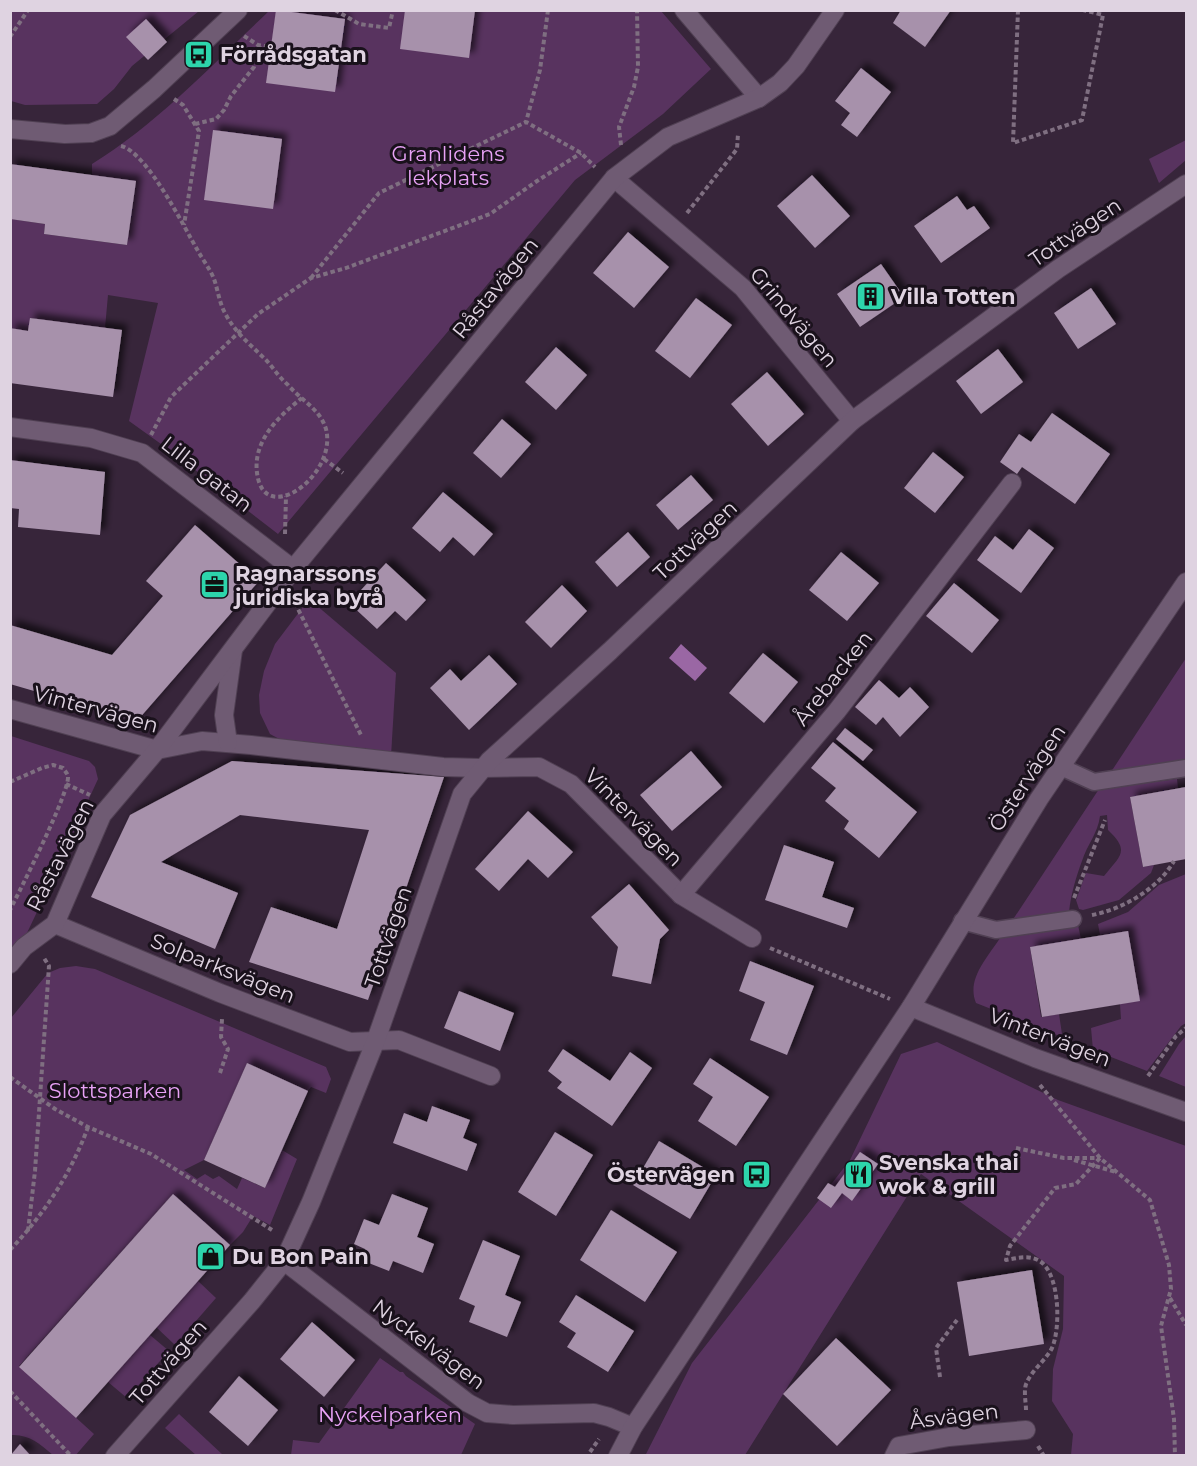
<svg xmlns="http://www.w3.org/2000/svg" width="1197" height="1466" viewBox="0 0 1197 1466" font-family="Montserrat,sans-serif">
<defs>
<filter id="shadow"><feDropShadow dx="5.5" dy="-5.5" stdDeviation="3" flood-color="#0009"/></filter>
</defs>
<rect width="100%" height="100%" fill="#37253a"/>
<g fill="#58335f">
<polygon points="11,11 199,11 132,66 114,89 97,104 25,105 11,101"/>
<path d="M269 11H661L711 69 663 114 575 180 278 534 168 449 129 421 158 303 108 295 105 328 31 318 28 331 11 328V219L45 224 44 234 127 245 136 182 92 175V164C158 123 213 64 269 11Z"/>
<polygon points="1186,140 1186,160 1159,183 1149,159"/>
<polygon points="309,599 396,673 391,756 294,747 270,734 260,713 259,695 264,671 275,644"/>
<polygon points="1186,658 1186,761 1109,775"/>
<polygon points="11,736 89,761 95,767 98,779 36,914 27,933 11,953"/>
<path d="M1177 779 1178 788 1130 797 1143 867 1154 865 1151 873 1119 900 1083 910 1079 909 1076 900 1086 873 1104 876C1121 855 1130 851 1108 830L1107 815 1100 816C1098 833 1087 845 1082 861 1076 877 1071 894 1069 912L1010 924 1099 789Z"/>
<polygon points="1186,874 1186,1023 1181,1026 1147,1071 1093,1050 1091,1028 1121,1019 1120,1004 1128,931 1100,935 1098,924 1128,912 1159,885"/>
<path d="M1078 925 1081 939 1030 947 1041 1017 1059 1014 1062 1034 1057 1035 976 1003C966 979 988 957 1000 938Z"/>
<path d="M76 966 95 969 326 1067 331 1079 326 1093 311 1087 308 1091 247 1063 204 1160 184 1170 197 1179 205 1174 213 1179 219 1176 237 1189 242 1178 265 1188 282 1150 297 1159 270 1225 253 1216 243 1232 230 1245 173 1194 19 1366 94 1434 75 1456 53 1455C40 1444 29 1434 11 1435V1018L48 973 60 968Z"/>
<polygon points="1186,1036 1186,1087 1159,1076 1179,1044"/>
<polygon points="937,1042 1058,1100 1186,1146 1186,1455 1071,1455 1073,1434 1052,1401 1053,1369 1063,1329 1064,1276 921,1174 745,1455 645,1456 692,1363 850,1160 901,1054"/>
<polygon points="198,1281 216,1298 175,1345 156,1327"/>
<polygon points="150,1335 169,1351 127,1398 108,1382"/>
<polygon points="380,1358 400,1372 403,1372 406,1376 475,1424 461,1455 291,1455 293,1440 319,1443"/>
<polygon points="179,1414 223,1455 196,1455 165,1428"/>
</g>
<polygon fill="#9a67a4" points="681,644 707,668 695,681 669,658"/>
<g fill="#a791ab" filter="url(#shadow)">
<polygon points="276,10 345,19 335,92 266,83"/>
<polygon points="405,10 475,10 469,58 400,49"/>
<polygon points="901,10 951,10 925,47 893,23"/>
<polygon points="146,19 167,42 148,60 126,37"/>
<polygon points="861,68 891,92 857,137 841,125 850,113 835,101"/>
<polygon points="213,130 282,139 273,209 204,200"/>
<polygon points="10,164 136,181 127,245 44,234 45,224 10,219"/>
<polygon points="812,175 850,216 815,248 777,206"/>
<polygon points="957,196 967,210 974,206 990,228 941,263 914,226"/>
<polygon points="628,232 669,267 634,308 593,273"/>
<polygon points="881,264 904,297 860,327 837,294"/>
<polygon points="1091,288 1116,324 1078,349 1054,313"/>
<polygon points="696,298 732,325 690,378 655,351"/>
<polygon points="30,318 122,330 113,397 10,383 10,328 28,331"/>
<polygon points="556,347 587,375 556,410 525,382"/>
<polygon points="998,349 1023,382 981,414 956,381"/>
<polygon points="767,372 804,414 768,446 731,404"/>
<polygon points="1052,413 1110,454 1075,504 1022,467 1017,474 1000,462 1019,434 1031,442"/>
<polygon points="502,419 531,444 501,478 473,453"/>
<polygon points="933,452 964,477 935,513 904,488"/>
<polygon points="10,460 105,472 100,535 18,527 19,509 10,508"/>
<polygon points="691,475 713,500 678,530 656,505"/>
<polygon points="443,492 493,534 474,556 453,537 440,552 412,528"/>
<polygon points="195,525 259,581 137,721 10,684 10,625 112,655 163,596 146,581"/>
<polygon points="1029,529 1054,548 1021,593 977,560 995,536 1013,550"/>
<polygon points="628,532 650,557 617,587 595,562"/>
<polygon points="841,552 879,583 847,621 809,590"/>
<polygon points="386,563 426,600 406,621 395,611 377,629 349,603"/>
<polygon points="954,583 999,620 972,653 926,616"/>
<polygon points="562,585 587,611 551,648 525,622"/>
<polygon points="763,653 798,682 764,723 729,693"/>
<polygon points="489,655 517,684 469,730 430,688 450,669 461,681"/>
<polygon points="879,680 899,698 910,687 929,707 900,737 883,717 876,725 855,707"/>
<polygon points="845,728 873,750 863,761 836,739"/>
<polygon points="833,742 917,812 879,858 844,829 849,821 825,801 836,788 811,768"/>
<polygon points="691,751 722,787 672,831 640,795"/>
<polygon points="232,761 444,777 368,1000 249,962 271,907 337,929 369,830 240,815 161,862 238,893 215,949 91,897 130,815"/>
<polygon points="1186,787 1186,859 1143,867 1130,797"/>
<polygon points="528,811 573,852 548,878 528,859 499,891 475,869"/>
<polygon points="784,845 834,862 822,897 854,908 847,928 765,900"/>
<polygon points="629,884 669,930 660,939 651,984 612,976 618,947 591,917"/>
<polygon points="1128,931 1140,1001 1042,1017 1030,947"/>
<polygon points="750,961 814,986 787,1055 750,1040 765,1002 739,991"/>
<polygon points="459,991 514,1013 500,1051 444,1028"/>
<polygon points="563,1049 610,1081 630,1052 652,1068 612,1126 557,1088 562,1082 548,1071"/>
<polygon points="710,1058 769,1097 736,1146 698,1121 713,1097 693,1084"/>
<polygon points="247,1063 308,1091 265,1188 204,1160"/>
<polygon points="432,1106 470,1120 463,1138 477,1144 467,1171 393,1143 404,1113 427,1122"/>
<polygon points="555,1132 593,1155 556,1216 518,1192"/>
<polygon points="659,1141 716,1175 690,1219 633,1185"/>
<polygon points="860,1152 878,1164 852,1201 842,1193 831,1208 817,1198 828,1183 835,1187"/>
<polygon points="173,1194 230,1245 76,1418 19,1367"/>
<polygon points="392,1194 428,1208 417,1237 434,1244 423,1273 393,1261 389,1271 361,1260 365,1249 354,1244 364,1219 379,1225"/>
<polygon points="611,1210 677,1252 645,1302 580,1260"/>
<polygon points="483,1240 520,1256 505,1295 521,1302 507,1337 469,1322 475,1306 459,1299"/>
<polygon points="1032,1270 1044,1344 969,1356 957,1282"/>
<polygon points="576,1295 634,1331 608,1372 567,1347 576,1333 559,1322"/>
<polygon points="312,1322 355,1360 324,1397 280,1359"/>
<polygon points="836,1338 891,1390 837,1446 783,1394"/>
<polygon points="239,1376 278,1410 248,1446 209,1412"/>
<polygon points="20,1444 31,1456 10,1456"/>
</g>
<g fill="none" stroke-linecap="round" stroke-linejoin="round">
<defs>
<g id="lane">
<polyline points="1061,767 1094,782 1186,768"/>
<polyline points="962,921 996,930 1073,919"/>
</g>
<g id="street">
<polyline points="684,10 759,98"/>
<polyline points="10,129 65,134 91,133 110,126 154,89 238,10"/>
<polyline points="614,178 743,288 852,421"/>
<polyline points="10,427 91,438 142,453 293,569"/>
<polyline points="10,709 157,750 202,741 251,745 443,767 481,768 539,767 571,784 681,895 752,938"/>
<polyline points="228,743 224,715 233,650"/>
<polyline points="681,895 837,711 1012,483"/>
<polyline points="55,924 220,993 350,1042 399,1040 491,1076"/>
<polyline points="10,964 24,947 55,924 102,815 157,750 293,569 614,178 668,137 759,98 780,83 796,66 835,10"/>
<polyline points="911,1007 1035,1058 1186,1112"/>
<polyline points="284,1261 468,1403 487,1413 513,1415 594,1413 609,1417 633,1427"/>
<polyline points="115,1456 252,1301 284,1261 311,1202 376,1040 462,794 489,761 610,651 852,421 1058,269 1186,184"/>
<polyline points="618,1456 633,1427 911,1007 1039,799 1186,582"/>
<polyline points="894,1456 899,1446 949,1437 1026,1430"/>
</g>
</defs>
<use href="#lane" stroke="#504053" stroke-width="19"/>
<use href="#street" stroke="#504053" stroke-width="20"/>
<g stroke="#7f6f81" stroke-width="4" stroke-dasharray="4.5 3" stroke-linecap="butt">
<polyline points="335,10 359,24 389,28 393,10"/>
<polyline points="548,10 540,70 526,122 581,153 595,167"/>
<polyline points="1018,10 1013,143 1082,120 1103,15 1083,10"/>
<polyline points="244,36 258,45 271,47"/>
<polyline points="10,37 28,10"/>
<polyline points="174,99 183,105 199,131 184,225"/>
<polyline points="195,124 216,119 224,110 231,96 254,67 260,46"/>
<polyline points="621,145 619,127 634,87 638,67 637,10"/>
<path d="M121 146C147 152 184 227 198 251 203 260 210 269 214 279 218 290 219 302 225 313 235 333 252 346 267 361 274 369 280 378 288 385 301 400 320 409 326 429 337 473 272 522 259 482 248 446 276 418 302 398"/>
<polyline points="687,213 737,149 738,134"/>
<polyline points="311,278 379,193 526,122"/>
<polyline points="151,435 171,397 258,314 311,278 346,268 490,214 537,181 581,153"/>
<polyline points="324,459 343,473"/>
<polyline points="285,534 286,496"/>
<polyline points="295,603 361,735"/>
<path d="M10 782 42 768 53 765 63 768C65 771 67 773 68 776 70 792 20 890 10 910"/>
<polyline points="66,784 90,795"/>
<polyline points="1074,898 1105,820"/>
<path d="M1092 915C1123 909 1158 889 1174 861"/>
<polyline points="770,948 890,999"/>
<polyline points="220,1073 228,1049 221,1037 222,1019"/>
<polyline points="1148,1076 1176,1036 1186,1028"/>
<polyline points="10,1077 55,1109 88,1127 151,1154 272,1230"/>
<polyline points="1040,1085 1100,1158 1150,1200 1169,1265 1171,1289 1161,1326 1174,1419 1175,1456"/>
<polyline points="1016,1148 1064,1158 1099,1158"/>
<polyline points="1074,1160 1116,1172"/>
<polyline points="28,1231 35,1171 49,966 44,958"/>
<path d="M10 1250C44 1214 71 1174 88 1127"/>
<polyline points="1170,1298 1186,1325"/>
<polyline points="940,1377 936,1348 957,1320"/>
<polyline points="10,1391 71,1456"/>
<path d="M1026 1410C1026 1402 1023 1389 1027 1382 1033 1369 1046 1360 1052 1348 1061 1328 1060 1271 1038 1260 1028 1255 1017 1258 1006 1260L1010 1246 1055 1188 1076 1184 1100 1158"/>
<polyline points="1038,1446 1044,1456"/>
<polyline points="590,1452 599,1439"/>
</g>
<use href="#lane" stroke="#6f5b73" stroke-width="16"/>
<use href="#street" stroke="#6f5b73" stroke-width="18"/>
</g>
<defs>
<symbol id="bus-square" viewBox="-11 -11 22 22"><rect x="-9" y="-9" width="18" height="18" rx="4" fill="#2dd5ab" stroke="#19111b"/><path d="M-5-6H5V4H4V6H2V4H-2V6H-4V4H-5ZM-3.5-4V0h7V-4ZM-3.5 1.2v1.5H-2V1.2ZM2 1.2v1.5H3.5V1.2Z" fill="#111"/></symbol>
<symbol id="building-square" viewBox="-11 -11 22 22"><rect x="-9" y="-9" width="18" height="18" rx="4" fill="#2dd5ab" stroke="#19111b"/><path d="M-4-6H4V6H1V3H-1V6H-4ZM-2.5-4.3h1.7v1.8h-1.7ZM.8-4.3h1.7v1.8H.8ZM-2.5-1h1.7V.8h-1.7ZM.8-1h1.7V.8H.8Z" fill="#111"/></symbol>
<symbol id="office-square" viewBox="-11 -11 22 22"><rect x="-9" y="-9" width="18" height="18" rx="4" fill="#2dd5ab" stroke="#19111b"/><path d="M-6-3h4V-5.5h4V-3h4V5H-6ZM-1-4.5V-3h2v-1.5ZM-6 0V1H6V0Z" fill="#111"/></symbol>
<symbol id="restaurant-square" viewBox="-11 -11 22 22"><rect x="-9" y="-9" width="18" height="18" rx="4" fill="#2dd5ab" stroke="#19111b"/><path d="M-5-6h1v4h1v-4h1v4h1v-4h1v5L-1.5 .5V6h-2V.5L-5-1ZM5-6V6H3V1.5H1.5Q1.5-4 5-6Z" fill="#111"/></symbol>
<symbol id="shop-square" viewBox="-11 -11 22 22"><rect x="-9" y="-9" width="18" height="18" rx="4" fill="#2dd5ab" stroke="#19111b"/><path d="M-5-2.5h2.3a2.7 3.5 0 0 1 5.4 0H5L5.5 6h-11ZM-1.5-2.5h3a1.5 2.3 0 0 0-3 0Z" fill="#111"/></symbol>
</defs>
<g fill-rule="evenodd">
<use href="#bus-square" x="182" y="38" width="33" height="33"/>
<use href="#building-square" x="854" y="280" width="33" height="33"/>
<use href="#office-square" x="198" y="568" width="33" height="33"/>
<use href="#bus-square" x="740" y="1158" width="33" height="33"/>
<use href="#restaurant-square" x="842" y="1158" width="33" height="33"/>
<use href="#shop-square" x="194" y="1240" width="33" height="33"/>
</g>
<g text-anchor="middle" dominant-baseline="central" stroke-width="6" stroke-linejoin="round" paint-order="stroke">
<g font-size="21" font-weight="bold" fill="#dfd3e1" stroke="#19111b" text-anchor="start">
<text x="220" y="54">Förrådsgatan</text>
<text x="891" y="296">Villa Totten</text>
<text x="235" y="573">Ragnarssons<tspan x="235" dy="24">juridiska byrå</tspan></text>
<text x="879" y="1162">Svenska thai<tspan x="879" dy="24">wok &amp; grill</tspan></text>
<text x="735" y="1174" text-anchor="end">Östervägen</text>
<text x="232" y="1256">Du Bon Pain</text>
</g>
<g font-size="21" fill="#e8a2f6" stroke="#19111b">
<text x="448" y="153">Granlidens<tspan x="448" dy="24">lekplats</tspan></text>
<text x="115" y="1090">Slottsparken</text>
<text x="390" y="1414">Nyckelparken</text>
</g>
<g font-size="21" fill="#dfd3e1" stroke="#19111b">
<text transform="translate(1075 232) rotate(-34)">Tottvägen</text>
<text transform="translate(495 288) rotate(-51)">Råstavägen</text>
<text transform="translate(794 317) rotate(50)">Grindvägen</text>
<text transform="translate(207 474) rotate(38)">Lilla gatan</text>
<text transform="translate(695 540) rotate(-43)">Tottvägen</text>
<text transform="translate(833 678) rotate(-52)">Årebacken</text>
<text transform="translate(96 709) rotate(15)">Vintervägen</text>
<text transform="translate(1027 778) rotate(-57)">Östervägen</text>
<text transform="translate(634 817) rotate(45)">Vintervägen</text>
<text transform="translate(60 855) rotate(-63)">Råstavägen</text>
<text transform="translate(388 937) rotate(-71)">Tottvägen</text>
<text transform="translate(223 968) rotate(22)">Solparksvägen</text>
<text transform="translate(1050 1037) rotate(21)">Vintervägen</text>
<text transform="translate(429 1344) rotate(37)">Nyckelvägen</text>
<text transform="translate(168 1362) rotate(-49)">Tottvägen</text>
<text transform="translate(954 1416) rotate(-7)">Åsvägen</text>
</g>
</g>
<rect width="1197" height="1466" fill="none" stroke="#dfd3e1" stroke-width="24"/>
</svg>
